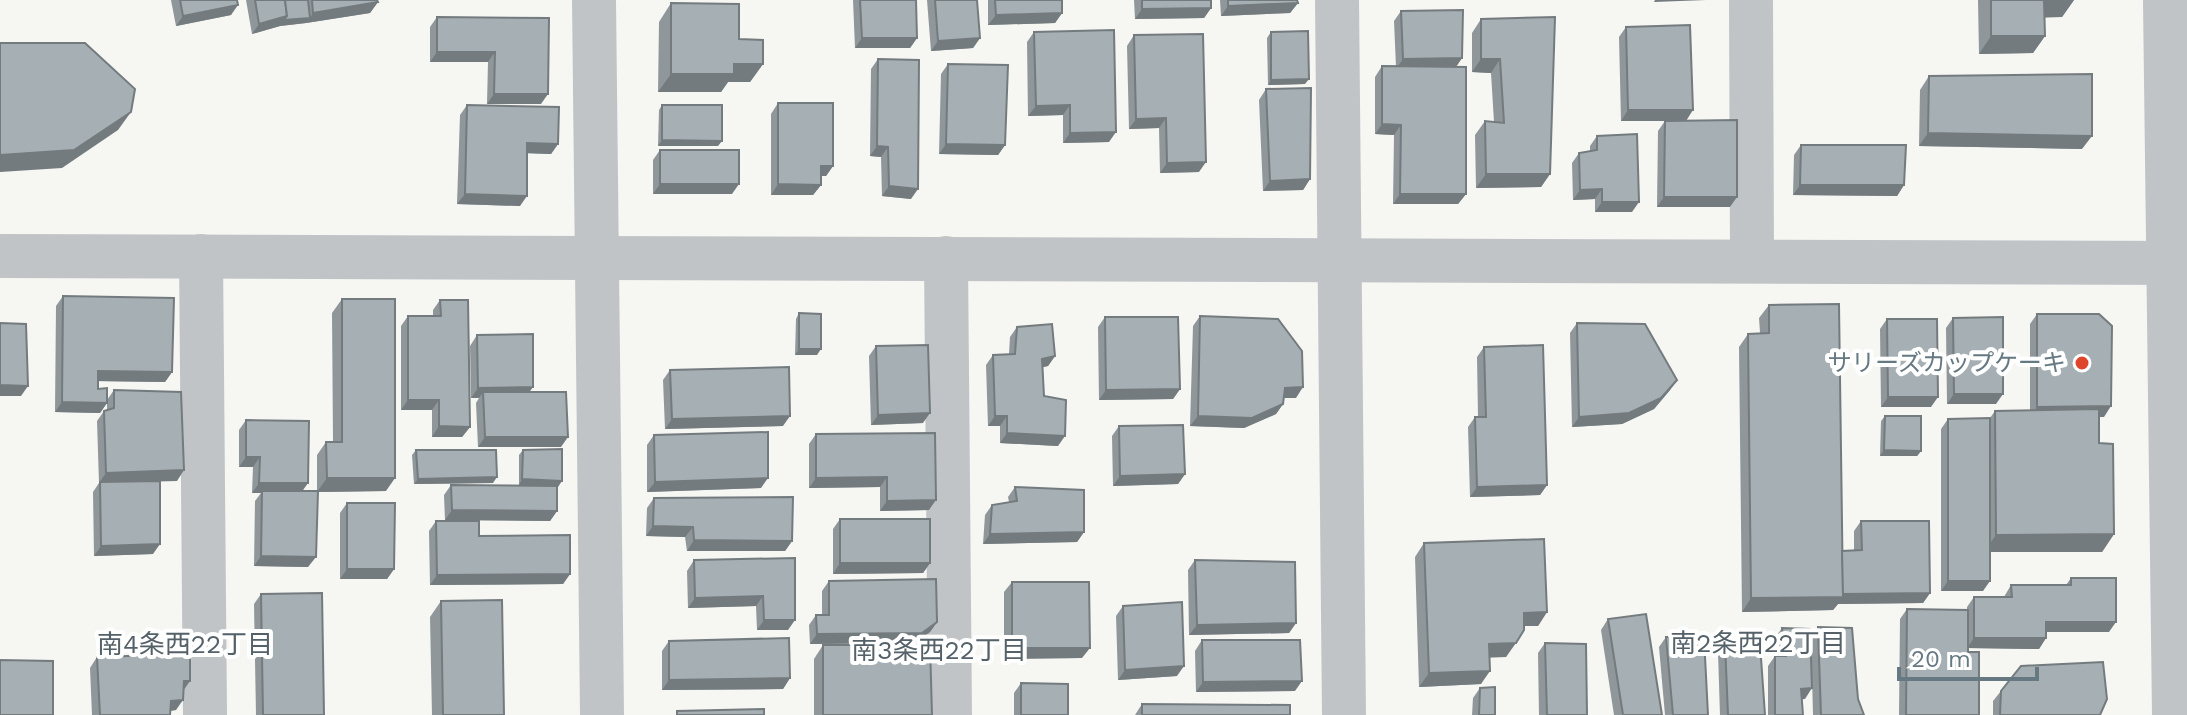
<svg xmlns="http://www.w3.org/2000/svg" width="2187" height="715" viewBox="0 0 2187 715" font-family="'Work Sans','Noto Sans JP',sans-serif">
<rect width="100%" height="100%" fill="#f6f6f3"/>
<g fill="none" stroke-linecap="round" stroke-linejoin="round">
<g stroke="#c0c4c7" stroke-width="44">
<polyline points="594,0 602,715"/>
<polyline points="1337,0 1344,715"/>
<polyline points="1751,0 1752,260"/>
<polyline points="2165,0 2174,715"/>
<polyline points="0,256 2187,263"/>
<polyline points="201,256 205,715"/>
<polyline points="946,258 950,715"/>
</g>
</g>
<g fill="#8f979b">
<polygon points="171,0 237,0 231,15 176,26"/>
<polygon points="246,0 377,0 378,2 370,13 306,23 280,26 252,34"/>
<polygon points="853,0 916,0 917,38 910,48 855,48"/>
<polygon points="927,0 977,0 980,38 973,48 931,51"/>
<polygon points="988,0 1062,0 1062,13 1055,23 988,25"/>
<polygon points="1134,0 1211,0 1211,8 1204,18 1135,19"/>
<polygon points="1220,0 1297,0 1298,3 1290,13 1221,16"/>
<polygon points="1978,0 2074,0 2062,17 2045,17 2045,36 2033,53 1979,54"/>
<polygon points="671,3 739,39 763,64 750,82 728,82 721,92 658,92 659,22"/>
<polygon points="1401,11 1462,58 1456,67 1466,194 1458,204 1393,204 1394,135 1375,134 1375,77 1382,66 1396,67 1394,21"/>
<polygon points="437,17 549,18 541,104 487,104 488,62 430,62 430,27"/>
<polygon points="1555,17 1550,174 1541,187 1476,188 1475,135 1485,121 1494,122 1491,73 1472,72 1472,33 1481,19"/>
<polygon points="1626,27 1686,121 1621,121 1619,37"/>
<polygon points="1034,32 1109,142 1063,143 1063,115 1028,116 1027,42"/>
<polygon points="1271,32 1305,84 1268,85 1267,38"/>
<polygon points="1134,35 1199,172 1160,173 1159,128 1129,129 1127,46"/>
<polygon points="878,59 911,199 882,196 881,157 870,156 871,69"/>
<polygon points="948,64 1005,145 998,155 939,154 941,74"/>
<polygon points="1929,76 2082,149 1919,146 1920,90"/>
<polygon points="1266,89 1310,179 1303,190 1263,191 1259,100"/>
<polygon points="778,103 833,166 826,176 821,176 821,185 813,195 771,195 771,114"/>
<polygon points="467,105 558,144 551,154 527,153 520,206 457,204 460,115"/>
<polygon points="662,105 718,146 658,146 659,110"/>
<polygon points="1665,121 1730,207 1657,207 1658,131"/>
<polygon points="1597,136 1632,212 1595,212 1595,199 1573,200 1572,163 1579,153 1590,151 1590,146"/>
<polygon points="1801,145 1904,185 1897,196 1793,195 1794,155"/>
<polygon points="660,150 732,194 653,194 653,160"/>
<polygon points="63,296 172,372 165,382 98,381 98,389 107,403 100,413 55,412 56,306"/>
<polygon points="342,299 386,491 318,492 308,567 254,566 255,501 261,493 252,493 253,467 239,467 239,430 246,420 303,491 317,491 317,455 326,442 333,442 332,313"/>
<polygon points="440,300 470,427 462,437 432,437 432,410 401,410 401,326 408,316 433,316 433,310"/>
<polygon points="1769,305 1842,551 1854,550 1854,531 1861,521 1930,593 1923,603 1838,604 1833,610 1742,612 1739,347 1748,334 1760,333 1759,318"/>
<polygon points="799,313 817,355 795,355 796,319"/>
<polygon points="2037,314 2104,417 2099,417 2099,443 2114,534 2102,552 1990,552 1983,591 1941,591 1941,429 1948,419 1990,418 1995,411 2030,410 2030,324"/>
<polygon points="1200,316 1296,398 1284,398 1283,404 1276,414 1244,428 1190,426 1193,326"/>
<polygon points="1105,317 1180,389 1173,399 1099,400 1098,327"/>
<polygon points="1953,318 1996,404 1947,404 1946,328"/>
<polygon points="1887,319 1931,407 1881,407 1880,329"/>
<polygon points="1577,323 1677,380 1670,390 1654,409 1622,424 1572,427 1570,333"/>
<polygon points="1017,327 1055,356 1048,366 1043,367 1044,396 1058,446 1000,443 1000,426 988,426 986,365 993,355 1009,354 1010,337"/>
<polygon points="477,335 530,392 561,447 478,447 476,403 479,398 471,398 470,346"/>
<polygon points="876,346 923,423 871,425 869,356"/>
<polygon points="1484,347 1547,485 1540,495 1470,497 1468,427 1475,417 1478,417 1477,357"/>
<polygon points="670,370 783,426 665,429 663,380"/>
<polygon points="114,390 177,481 155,481 153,554 94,556 93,492 99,483 97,421 104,411 107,410 107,400"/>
<polygon points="1885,416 1921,451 1917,456 1880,456 1881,421"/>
<polygon points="1119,426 1185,474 1178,484 1113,486 1112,436"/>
<polygon points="935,433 929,510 880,511 880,487 809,488 809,444 816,434"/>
<polygon points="654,435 761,488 647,492 647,445"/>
<polygon points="416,450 493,483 414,484 412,455"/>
<polygon points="523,450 558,487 557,511 550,521 445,520 444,495 451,485 519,485 519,455"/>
<polygon points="1015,487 1084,532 1077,542 983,544 985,515 992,505 1009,502 1008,497"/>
<polygon points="654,498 792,541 785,551 687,551 685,537 646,536 647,508"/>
<polygon points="347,503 394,569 387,579 340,579 340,513"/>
<polygon points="840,519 930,563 923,573 833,574 833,529"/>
<polygon points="436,521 479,536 570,574 563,584 430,585 429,531"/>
<polygon points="1424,543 1547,612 1538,626 1524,626 1506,657 1490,657 1481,684 1419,687 1415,557"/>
<polygon points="795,558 788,630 757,630 756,606 688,608 687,571 694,560"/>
<polygon points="1195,560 1296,623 1289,633 1189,635 1188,570"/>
<polygon points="2071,578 2109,632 2046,632 2046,638 2039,649 1968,648 1979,715 1899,715 1900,619 1907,609 1967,610 1967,607 1974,597 2004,597 2011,585 2066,585"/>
<polygon points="829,581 937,622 930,632 915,643 810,644 809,625 816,615 822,615 822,591"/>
<polygon points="1012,582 1082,658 1004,659 1004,592"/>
<polygon points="261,594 324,715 256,715 254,604"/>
<polygon points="441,601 504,715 432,715 430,617"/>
<polygon points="1123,606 1177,676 1118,680 1116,616"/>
<polygon points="1608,619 1662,715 1614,715 1601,630"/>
<polygon points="1818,627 1858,699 1864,715 1813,715 1811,637"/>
<polygon points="1782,628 1805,699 1802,699 1803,715 1768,715 1768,666 1775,656 1777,656 1775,638"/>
<polygon points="1666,637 1708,715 1665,715 1659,647"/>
<polygon points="1202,640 1295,691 1196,692 1195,651"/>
<polygon points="669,641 790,678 783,689 662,690 662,651"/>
<polygon points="1725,642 1765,715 1720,715 1718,652"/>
<polygon points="1545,643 1587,715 1539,715 1538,653"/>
<polygon points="823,645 932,715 814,715 814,659"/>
<polygon points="97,657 183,690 176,710 171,711 170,715 92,715 90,668"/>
<polygon points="1021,683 1068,715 1014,715 1014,693"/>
<polygon points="1480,688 1495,715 1472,715 1473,698"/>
<polygon points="2001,691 2100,715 1993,715 1993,701"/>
<polygon points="1142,704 1290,715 1135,715"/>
</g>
<g fill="#747b7e">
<polygon points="1655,0 1706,0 1654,2"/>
<polygon points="2044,0 2074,0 2062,17 2032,18"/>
<polygon points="378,2 370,13 306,23 280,26 252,34 259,24 287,16 310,18 313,13"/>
<polygon points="1298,3 1290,13 1221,16 1228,6"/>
<polygon points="238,5 231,15 176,26 183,16"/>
<polygon points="1211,8 1204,18 1135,19 1142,9"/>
<polygon points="1062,13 1055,23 988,25 996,15"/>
<polygon points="1991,36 2045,36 2033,53 1979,54"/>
<polygon points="862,38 917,38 910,48 855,48"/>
<polygon points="980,38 973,48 931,51 938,41"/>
<polygon points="437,52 495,52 488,62 430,62"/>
<polygon points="1462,58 1455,68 1396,69 1403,59"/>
<polygon points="1481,59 1500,59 1491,73 1472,72"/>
<polygon points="734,64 763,64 750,82 728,82 721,92 658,92 671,74"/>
<polygon points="1309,79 1305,84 1268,85 1271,80"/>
<polygon points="494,94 548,94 541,104 487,104"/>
<polygon points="1070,105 1063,115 1028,116 1036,106"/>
<polygon points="1628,110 1693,110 1686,121 1621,121"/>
<polygon points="131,112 118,130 62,168 0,172 0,155"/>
<polygon points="1166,118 1159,128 1129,129 1136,119"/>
<polygon points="1382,124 1401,125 1394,135 1375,134"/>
<polygon points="1116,132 1109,142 1063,143 1070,133"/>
<polygon points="1928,133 2092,136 2082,149 1919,146"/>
<polygon points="662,140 722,141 718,146 658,146"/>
<polygon points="527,143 558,144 551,154 520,153"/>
<polygon points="946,144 1005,145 998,155 939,154"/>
<polygon points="877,146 888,147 881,157 870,156"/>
<polygon points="1206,162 1199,172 1160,173 1167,163"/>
<polygon points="821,166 833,166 826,176 814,176"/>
<polygon points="1486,174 1550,174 1541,187 1476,188"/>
<polygon points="1310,179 1303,190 1263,191 1270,181"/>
<polygon points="660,184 739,184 732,194 653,194"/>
<polygon points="778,184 821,185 813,195 771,195"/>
<polygon points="1800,185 1904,185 1897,196 1793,195"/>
<polygon points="889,186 918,189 911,199 882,196"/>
<polygon points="1602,189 1595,199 1573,200 1580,190"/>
<polygon points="465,194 527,196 520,206 457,204"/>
<polygon points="1400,194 1466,194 1458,204 1393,204"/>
<polygon points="1664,197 1737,197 1730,207 1657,207"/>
<polygon points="1602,202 1639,202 1632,212 1595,212"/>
<polygon points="799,349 821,349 817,355 795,355"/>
<polygon points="1055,356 1048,366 1035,369 1042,359"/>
<polygon points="98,371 172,372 165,382 91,381"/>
<polygon points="1677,380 1670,390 1654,409 1622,424 1572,427 1579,417"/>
<polygon points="0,385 28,386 21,396 0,396"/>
<polygon points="533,387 526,397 483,392 479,398 471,398 478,388"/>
<polygon points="1303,387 1296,398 1278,398 1285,388"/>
<polygon points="1180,389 1173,399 1099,400 1106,390"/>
<polygon points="1954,394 2003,394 1996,404 1947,404"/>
<polygon points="1888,397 1938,397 1931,407 1881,407"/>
<polygon points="408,400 439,400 432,410 401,410"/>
<polygon points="62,402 107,403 100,413 55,412"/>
<polygon points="1283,404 1276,414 1244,428 1190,426 1198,416"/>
<polygon points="2111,406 2104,417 2030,417 2037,407"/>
<polygon points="930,413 923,423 871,425 878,415"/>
<polygon points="790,416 783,426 665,429 672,419"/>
<polygon points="995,416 1007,416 1000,426 988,426"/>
<polygon points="439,426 470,427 462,437 432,437"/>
<polygon points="1007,433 1065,436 1058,446 1000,443"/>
<polygon points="485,437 568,437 561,447 478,447"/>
<polygon points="1884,450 1921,451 1917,456 1880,456"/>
<polygon points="246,457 260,457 253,467 239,467"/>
<polygon points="184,470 177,481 99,483 106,473"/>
<polygon points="1185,474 1178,484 1113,486 1120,476"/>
<polygon points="497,477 493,483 414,484 418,479"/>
<polygon points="887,477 880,487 809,488 816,478"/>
<polygon points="327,478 395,478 386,491 317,492"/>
<polygon points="768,478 761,488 647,492 655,482"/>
<polygon points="522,479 562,481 558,487 519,485"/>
<polygon points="259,483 308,483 301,493 252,493"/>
<polygon points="1547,485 1540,495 1470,497 1477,487"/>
<polygon points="936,500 929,510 880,511 887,501"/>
<polygon points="452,510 557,511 550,521 445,520"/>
<polygon points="653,526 693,527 685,537 646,536"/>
<polygon points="1084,532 1077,542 983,544 990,534"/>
<polygon points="2114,534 2102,552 1984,552 1996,535"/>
<polygon points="694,540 792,541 785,551 687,551"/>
<polygon points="160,544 153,554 94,556 101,546"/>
<polygon points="261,556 316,557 308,567 254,566"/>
<polygon points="840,563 930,563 923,573 833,574"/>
<polygon points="347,569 394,569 387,579 340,579"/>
<polygon points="570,574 563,584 430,585 437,575"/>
<polygon points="1948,581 1990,581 1983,591 1941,591"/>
<polygon points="1930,593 1923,603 1838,604 1833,610 1742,612 1751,598 1840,594"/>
<polygon points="763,596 756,606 688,608 695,598"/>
<polygon points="1547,612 1538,626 1514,626 1524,613"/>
<polygon points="764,620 795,620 788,630 757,630"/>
<polygon points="937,622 930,632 915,643 810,644 817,634"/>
<polygon points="2046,622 2116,622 2109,632 2039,632"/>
<polygon points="1296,623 1289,633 1189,635 1197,625"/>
<polygon points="1974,638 2046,638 2039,649 1967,648"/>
<polygon points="1516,643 1506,657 1480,658 1489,644"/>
<polygon points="1012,648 1090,648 1082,658 1004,659"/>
<polygon points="1184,666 1177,676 1118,680 1125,670"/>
<polygon points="1490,671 1481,684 1419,687 1429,673"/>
<polygon points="790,678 783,689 662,690 669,680"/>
<polygon points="184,681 190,681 183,691"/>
<polygon points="1302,681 1295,691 1196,692 1203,682"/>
<polygon points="1812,688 1805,699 1794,700 1801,689"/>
<polygon points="183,700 176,710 164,711 171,701"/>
</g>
<g fill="#a6b0b4" stroke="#747b7e" stroke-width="2">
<polygon points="180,0 237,0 238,5 183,16"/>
<polygon points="255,0 285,0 287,16 259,24"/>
<polygon points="285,0 308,0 310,18 284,20 287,16"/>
<polygon points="312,0 377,0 378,2 313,13"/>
<polygon points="860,0 916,0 917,38 862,38"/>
<polygon points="935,0 977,0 980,38 938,41"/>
<polygon points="995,0 1062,0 1062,13 996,15"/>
<polygon points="1142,0 1211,0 1211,8 1142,9"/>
<polygon points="1228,0 1297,0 1298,3 1228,6"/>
<polygon points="1991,0 2052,0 2044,0 2045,36 1991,36"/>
<polygon points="671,3 739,4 739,39 763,40 763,64 734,64 734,74 671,74"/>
<polygon points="1463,10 1462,58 1403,59 1401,11"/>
<polygon points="437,17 549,18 548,94 494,94 495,52 437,52"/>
<polygon points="1555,17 1550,174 1486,174 1485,121 1504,123 1500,59 1481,59 1481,19"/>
<polygon points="1690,25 1693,110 1628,110 1626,27"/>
<polygon points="1114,30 1116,132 1070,133 1070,105 1036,106 1034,32"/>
<polygon points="1308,31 1309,79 1271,80 1271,32"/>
<polygon points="1203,34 1206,162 1167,163 1166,118 1136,119 1134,35"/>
<polygon points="0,43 85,43 135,89 131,112 74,150 0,155"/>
<polygon points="878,59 919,60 918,189 889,186 888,147 877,146"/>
<polygon points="948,64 1008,65 1005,145 946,144"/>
<polygon points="1382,66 1466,67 1466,194 1400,194 1401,125 1382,124"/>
<polygon points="2092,74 2092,136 1928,133 1929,76"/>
<polygon points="1311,88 1310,179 1270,181 1266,89"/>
<polygon points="778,103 833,103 833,166 821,166 821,185 778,184"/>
<polygon points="467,105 559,107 558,144 527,143 527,196 465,194"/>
<polygon points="662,105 722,105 722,141 662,140"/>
<polygon points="1737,120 1737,197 1664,197 1665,121"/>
<polygon points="1637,134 1639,202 1602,202 1602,189 1580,190 1579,153 1597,150 1597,136"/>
<polygon points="1801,145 1906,145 1904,185 1800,185"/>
<rect x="660" y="150" width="79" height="34"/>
<polygon points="63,296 174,298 172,372 98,371 98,389 107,388 107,403 62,402"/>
<polygon points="342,299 395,299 395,478 327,478 326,442 342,442"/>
<polygon points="440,300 468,300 470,427 439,426 439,400 408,400 408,316 441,316"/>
<polygon points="1839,304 1843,597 1751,598 1748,334 1769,333 1769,305"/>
<polygon points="799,313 821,314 821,349 799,349"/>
<polygon points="2037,314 2099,314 2112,326 2111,406 2037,407"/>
<polygon points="1200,316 1278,319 1302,351 1303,387 1285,388 1283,404 1252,418 1198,416"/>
<polygon points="1105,317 1178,317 1180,389 1106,390"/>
<polygon points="2003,317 2003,394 1954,394 1953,318"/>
<polygon points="1887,319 1937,319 1938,397 1888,397"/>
<polygon points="0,323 26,324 28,386 0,385"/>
<polygon points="1577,323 1645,324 1677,380 1661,398 1629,413 1579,417"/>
<polygon points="1052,324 1055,356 1042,359 1044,396 1066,400 1065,436 1007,433 1007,416 995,416 993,355 1015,354 1017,327"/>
<polygon points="533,334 533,387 478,388 477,335"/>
<polygon points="928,345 930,413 878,415 876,346"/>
<polygon points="1543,345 1547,485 1477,487 1475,417 1486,417 1484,347"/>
<polygon points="789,367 790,416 672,419 670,370"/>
<polygon points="114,390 181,392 184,470 106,473 104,411 114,408"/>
<polygon points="483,392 566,392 568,437 485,437"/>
<polygon points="2099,409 2099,443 2113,444 2114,534 1996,535 1995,411"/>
<polygon points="1885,416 1921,416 1921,451 1884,450"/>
<polygon points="1990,418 1990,581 1948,581 1948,419"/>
<polygon points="246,420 309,421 308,483 259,483 260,457 246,457"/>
<polygon points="1183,425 1185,474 1120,476 1119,426"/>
<polygon points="768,432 768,478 655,482 654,435"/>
<polygon points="935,433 936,500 887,501 887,477 816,478 816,434"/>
<polygon points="562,449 562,481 522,479 523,450"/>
<polygon points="416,450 496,450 497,477 418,479"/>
<polygon points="160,481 160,544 101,546 100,482"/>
<polygon points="451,485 557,486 557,511 452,510"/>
<polygon points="1015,487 1084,490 1084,532 990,534 992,505 1017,501"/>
<polygon points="262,491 318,491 316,557 261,556"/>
<polygon points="793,497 792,541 694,540 693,527 653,526 654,498"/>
<polygon points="347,503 395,503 394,569 347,569"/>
<rect x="840" y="519" width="90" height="44"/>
<polygon points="436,521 479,521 479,536 570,535 570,574 437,575"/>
<polygon points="1861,521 1929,521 1930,593 1843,594 1842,551 1862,550"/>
<polygon points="1544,539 1547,612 1524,613 1524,630 1516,643 1489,644 1490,671 1429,673 1424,543"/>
<polygon points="795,558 795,620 764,620 763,596 695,598 694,560"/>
<polygon points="1195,560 1295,562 1296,623 1197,625"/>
<polygon points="2071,578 2116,578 2116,622 2046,622 2046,638 1974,638 1974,597 2012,597 2011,585 2071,585"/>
<polygon points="936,579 937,622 922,633 817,634 816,615 829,615 829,581"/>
<polygon points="1012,582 1089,582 1090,648 1012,648"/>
<polygon points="322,593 324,715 263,715 261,594"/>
<polygon points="502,600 504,715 443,715 441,601"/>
<polygon points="1182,602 1184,666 1125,670 1123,606"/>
<polygon points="1907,609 1968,610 1968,652 1979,652 1979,715 1906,715"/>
<polygon points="1646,614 1662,715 1623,715 1608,619"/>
<polygon points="1818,627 1852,628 1858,699 1864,715 1821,715"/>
<polygon points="1782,628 1810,629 1812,688 1801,689 1803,715 1775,715 1775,656 1786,656"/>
<polygon points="1666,637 1704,637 1708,715 1673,715"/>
<polygon points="789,638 790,678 669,680 669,641"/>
<polygon points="1202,640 1300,640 1302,681 1203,682"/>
<polygon points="1725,642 1760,644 1765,715 1728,715"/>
<polygon points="1545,643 1586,644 1587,715 1547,715"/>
<polygon points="823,645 930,645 932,715 823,715"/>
<polygon points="190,654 190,681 184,681 183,700 171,701 170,715 100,715 97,657"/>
<polygon points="0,660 53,661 53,715 0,715"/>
<polygon points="2103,662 2107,699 2100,715 2000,715 2001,691 2021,666"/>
<polygon points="1021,683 1068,684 1068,715 1021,715"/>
<polygon points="1495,687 1495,715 1479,715 1480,688"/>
<polygon points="1142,704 1290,705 1290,715 1142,715"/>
<polygon points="764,709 764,715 677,715 677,711"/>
</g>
<circle fill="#de462b" stroke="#fff" stroke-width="3" cx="2082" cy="363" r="8"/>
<g text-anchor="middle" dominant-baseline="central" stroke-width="8" stroke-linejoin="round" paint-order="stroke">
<g font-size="24" fill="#667983" stroke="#fff" text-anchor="end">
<text x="2066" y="363">サリーズカップケーキ</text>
</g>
<g font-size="26" fill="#546168" stroke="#fff">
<text x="1758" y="643">南2条西22丁目</text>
<text x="185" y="644">南4条西22丁目</text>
<text x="939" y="650">南3条西22丁目</text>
</g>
</g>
<path d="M1899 667v12h138v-12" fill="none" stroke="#667983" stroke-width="4"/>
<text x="1911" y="667" font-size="24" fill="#667983" stroke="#ffffff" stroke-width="6" paint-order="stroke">20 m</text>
</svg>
